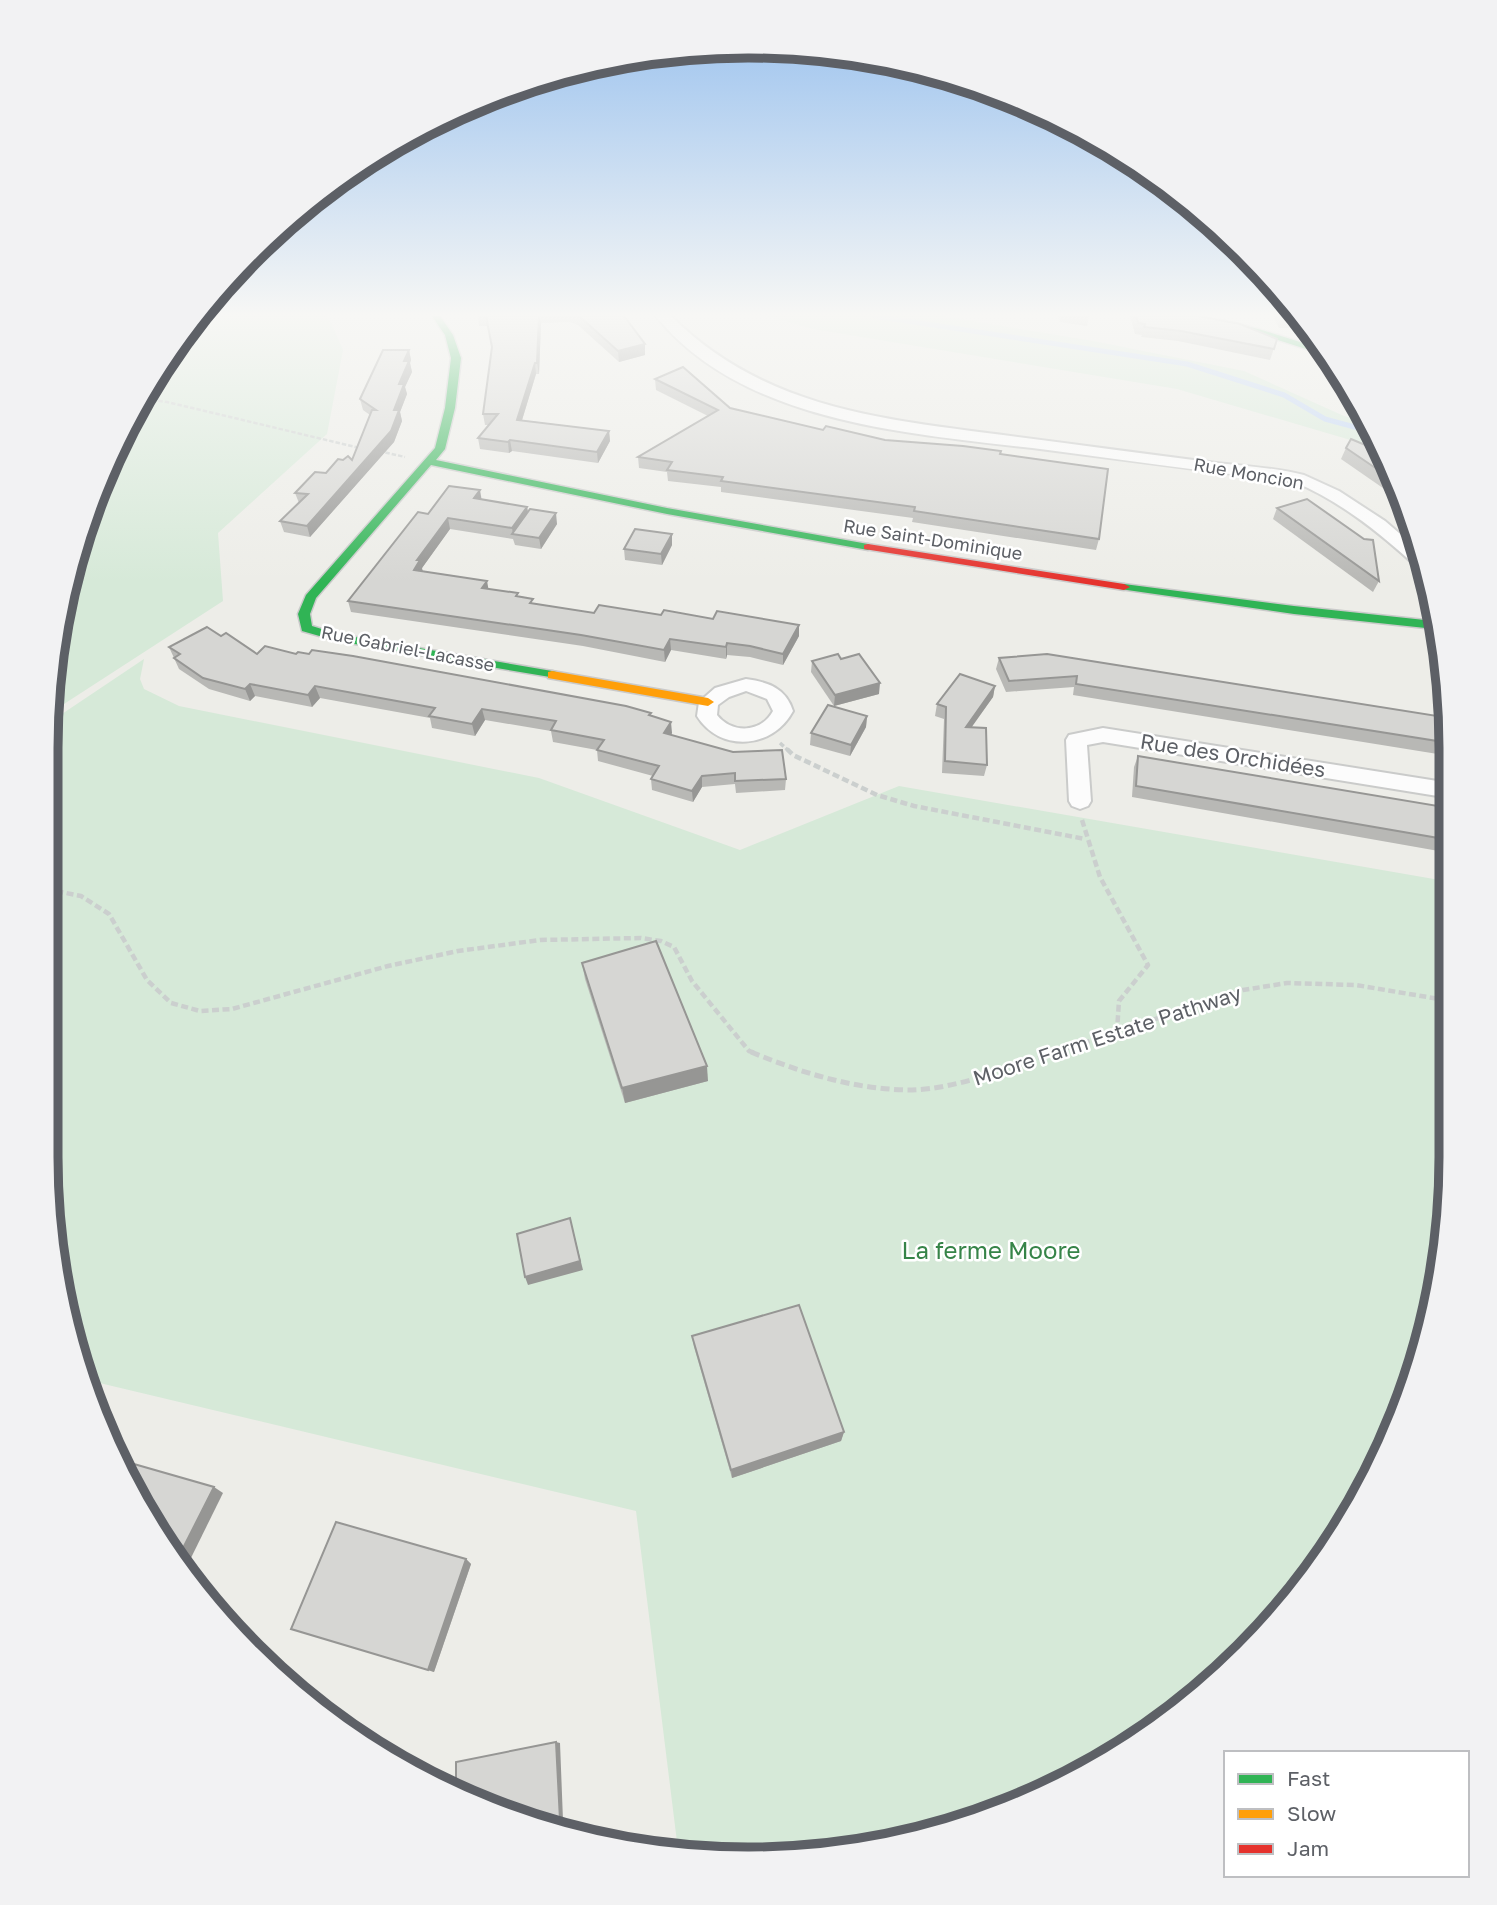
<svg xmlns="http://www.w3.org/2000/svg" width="1497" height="1905" viewBox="0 0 1497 1905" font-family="'Golos Text',sans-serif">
<rect width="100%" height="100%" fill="#edede8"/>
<g fill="#d6e9d8">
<polygon points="195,316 328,316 343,350 327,434 218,533 223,601 47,715 47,703 83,522 139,397"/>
<polygon points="768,316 942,316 1093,341 1244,371 1344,416 1369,423 1381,449 1177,389 813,329"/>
<polygon points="144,659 140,679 144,689 179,706 539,778 740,850 899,786 1451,882 1451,1157 1438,1293 1398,1425 1333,1547 1212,1685 1100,1765 931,1835 749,1859 678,1850 636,1511 87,1380 70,1339 46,1156 47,724"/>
</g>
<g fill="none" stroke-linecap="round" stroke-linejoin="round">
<polyline stroke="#bdd3f7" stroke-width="5" points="874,316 1187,364 1284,395 1325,419 1373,432"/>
<defs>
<g id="street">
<path d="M656 316H671C763 408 880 419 1003 435 1072 444 1140 453 1209 462 1240 466 1273 467 1304 475L1339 491 1385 521 1420 551 1423 567 1416 566C1379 532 1341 502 1295 482 1212 472 1130 461 1048 450 919 434 744 426 656 316Z"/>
<path d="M746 679C768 682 786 688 793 711 773 749 720 753 697 716L699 702 715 688ZM746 691 767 699 773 711C761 733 732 734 717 715L718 705 729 697Z"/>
<polygon points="1103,728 1450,783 1450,798 1103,742 1087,745 1091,801 1088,806 1080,809 1072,806 1069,801 1066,740 1069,735"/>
</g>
<g id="fast">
<polygon points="432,316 440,316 453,335 461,358 455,408 445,449 436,460 667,508 868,544 874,547 868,550 667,514 431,465 316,598 310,614 312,626 338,634 552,671 556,672 556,678 337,641 302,631 298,614 306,595 435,448 445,408 451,358 445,335"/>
<path d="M1175 316C1227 316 1275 334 1324 350L1328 356 1247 330Z"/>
<polygon points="1124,584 1294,606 1434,621 1435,629 1294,614 1120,589 1118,587"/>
</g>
<polygon id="slow" points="552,671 708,698 714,702 708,706 548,678 548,672"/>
<polygon id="jam" points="868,544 1124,584 1130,587 1124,590 864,549 864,545"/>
</defs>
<use href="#street" stroke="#cacbca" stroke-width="4"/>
<use href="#fast" stroke="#cacaca" stroke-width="3"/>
<use href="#slow" stroke="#cacaca" stroke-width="3"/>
<use href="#jam" stroke="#cacaca" stroke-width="3"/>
<g stroke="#cbcfce" stroke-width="2.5" stroke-dasharray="4.5 2" stroke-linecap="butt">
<polyline points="139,398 167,402 360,448"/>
<polyline points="379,451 405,457"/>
</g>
<polyline stroke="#cbcfce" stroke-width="3.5" stroke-dasharray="5 2.5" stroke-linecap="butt" points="780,743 789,751"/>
<g stroke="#cbcfce" stroke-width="4.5" stroke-dasharray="7 3.5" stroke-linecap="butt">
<polyline points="787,749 793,755 877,795 914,806 1085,839"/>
<polyline points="1082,820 1100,877 1148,965 1119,1001 1117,1031"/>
<polyline points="46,889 81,896 109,914 147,980 171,1003 200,1011 232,1009 388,966 458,951 540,940 641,938 661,941 674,947 692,981 749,1051 755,1053"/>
<polyline points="1053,1053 1243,990 1287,983 1356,985 1451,1001"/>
</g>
<path stroke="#cbcfce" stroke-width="5" stroke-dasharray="9 4.5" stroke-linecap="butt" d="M751 1052C802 1073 856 1090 912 1090 956 1089 1016 1066 1058 1052"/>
<use href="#street" fill="#fcfcfc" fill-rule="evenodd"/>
<use href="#fast" fill="#30b455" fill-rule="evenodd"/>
<use href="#slow" fill="#ff9f0a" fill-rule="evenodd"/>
<use href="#jam" fill="#e5322d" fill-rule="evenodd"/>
</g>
<g fill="#b8b8b5">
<polygon points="478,316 624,316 645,344 645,355 619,362 578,325 570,322 541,323 539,374 536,374 522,420 609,431 610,441 598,463 512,451 509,453 480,449 478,438 489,425 485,425 483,414 492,348 488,326 479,326"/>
<polygon points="1058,316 1089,316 1087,326 1060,322"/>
<polygon points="1130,316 1198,316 1277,339 1270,360 1178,341 1141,337 1142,335 1135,334"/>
<polygon points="1273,316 1299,316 1308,328 1279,328"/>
<polygon points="409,350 411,360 410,363 412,372 405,387 407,394 400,412 402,421 394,442 310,537 284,532 280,521 299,503 295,493 326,473 352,460 370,415 363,410 360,399"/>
<polygon points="655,379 730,408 823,430 885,440 1001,454 1099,539 1096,550 912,522 913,518 721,492 721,487 668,481 667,472 639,468 638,457 708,416 656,390"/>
<polygon points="1346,448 1382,452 1406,504 1341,459"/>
<polygon points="481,499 527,507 528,512 557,524 541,549 515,545 513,539 450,529 422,568 422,571 519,597 533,604 594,613 661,615 799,625 799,636 783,665 750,657 727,655 726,659 671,650 665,662 583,646 351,612 348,601 428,514"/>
<polygon points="1277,508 1379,581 1373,592 1273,519"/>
<polygon points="672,534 672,545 662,565 625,560 624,549"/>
<polygon points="221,636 257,654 296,654 651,716 672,733 671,735 786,779 785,790 736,793 735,784 702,787 693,802 652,790 651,779 653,776 598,761 597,750 553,742 551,731 485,720 475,736 432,728 430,718 320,698 312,707 255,696 250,701 209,689 179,669 169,647"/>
<polygon points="999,658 1450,718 1450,756 1073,695 1074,687 1006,692 996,669"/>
<polygon points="841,659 879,694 834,706 811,672 812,661"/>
<polygon points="995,686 993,697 971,727 987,765 984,776 942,773 944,719 935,716 937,704"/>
<polygon points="867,716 866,727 850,756 810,745 811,733"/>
<polygon points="1138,756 1450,808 1450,853 1132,797 1134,767"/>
<polygon points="582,963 708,1081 625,1103 585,979"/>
<polygon points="692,1336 844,1432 841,1441 732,1478 694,1347"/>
<polygon points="466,1559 471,1564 434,1672 291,1629"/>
</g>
<g fill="#969694">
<polygon points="539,316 541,323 539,374 537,363"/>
<polygon points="645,344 645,355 619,362 618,351"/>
<polygon points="409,350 411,360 410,363 412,372 405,387 407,394 400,412 402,421 394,442 310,537 307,526 394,410 404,361"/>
<polygon points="535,363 536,374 519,430 517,420"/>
<polygon points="609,431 610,441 598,463 597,452"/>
<polygon points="510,440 512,451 509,453 508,442"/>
<polygon points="480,490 482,502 474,498"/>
<polygon points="527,507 529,518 513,534 512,528"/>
<polygon points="556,513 557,524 541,549 539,538"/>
<polygon points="448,518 450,529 422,568 423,572 414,570 417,560"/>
<polygon points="672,534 672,545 662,565 661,554"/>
<polygon points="487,581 489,592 482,588"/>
<polygon points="799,625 799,636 783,665 783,654"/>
<polygon points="670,639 671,650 665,662 664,650"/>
<polygon points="727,643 727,655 726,659 726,647"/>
<polygon points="880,683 879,694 834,706 835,695"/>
<polygon points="250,684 255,696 250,701 245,689"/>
<polygon points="315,686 320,698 312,707 308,695"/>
<polygon points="995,686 993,697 964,738 966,727"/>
<polygon points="482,709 485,720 475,736 472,724"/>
<polygon points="867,716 866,727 850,756 851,745"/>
<polygon points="671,722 672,733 665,744 664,733"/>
<polygon points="702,776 702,787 693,802 692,791"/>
<polygon points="707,1066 708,1081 625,1103 622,1088"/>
<polygon points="570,1218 583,1270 528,1285 525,1277"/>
<polygon points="844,1432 841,1441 732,1478 731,1470"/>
<polygon points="214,1487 223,1493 186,1568 178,1558"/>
<polygon points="466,1559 471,1564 434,1672 428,1670"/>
<polygon points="556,1742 560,1743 563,1820 557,1822 557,1832 553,1830"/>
</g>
<g fill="#d6d6d3" stroke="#969694" stroke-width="2">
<polygon points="486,316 539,316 537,363 535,363 517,420 609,431 597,452 510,440 508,442 478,438 498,414 483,414 492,347"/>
<polygon points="579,316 624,316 645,344 618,351"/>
<polygon points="1136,316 1198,316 1240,324 1277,339 1274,349 1181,331 1144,327 1145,324 1138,323"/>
<polygon points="383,350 409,350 404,361 409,361 399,384 404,384 394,410 399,410 391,431 307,526 280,521 308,494 295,493 315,472 326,473 338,459 343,460 348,456 352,460 372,410 376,410 360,399"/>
<polygon points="683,367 730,408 823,430 826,426 885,440 963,446 1001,451 1000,454 1108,469 1099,539 914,511 915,507 721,481 723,477 667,470 672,462 638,457 718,410 655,379"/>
<polygon points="1351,439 1382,452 1396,482 1346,448"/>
<polygon points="449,486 480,490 474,498 527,507 512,528 448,518 417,560 420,560 414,570 487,581 482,588 518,593 516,596 533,599 530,603 594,613 599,605 661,615 664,610 713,619 717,611 799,625 783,654 750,646 727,643 726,647 670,639 664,650 581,635 348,601 418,512 428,514"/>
<polygon points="1307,499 1364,539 1373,540 1379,581 1277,508"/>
<polygon points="530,509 556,513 539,538 512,534"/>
<polygon points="635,529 672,534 661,554 624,549"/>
<polygon points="207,627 221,636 226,633 257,654 265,646 296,654 298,652 309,654 312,650 353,656 626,706 651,713 649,715 671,722 664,733 733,752 782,750 786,779 735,781 735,773 702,776 692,791 651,779 659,766 597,750 604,740 551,730 556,721 482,709 472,724 429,716 435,708 315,686 308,695 250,684 245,689 203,678 174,658 180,654 169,647"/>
<polygon points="838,654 841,659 859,654 880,683 835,695 812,661"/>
<polygon points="1047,654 1450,718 1450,743 1076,684 1077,676 1009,681 999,658"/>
<polygon points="960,674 995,686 966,727 986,728 987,765 945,761 946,707 937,704"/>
<polygon points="828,705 867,716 851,745 811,733"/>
<polygon points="1138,756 1450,808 1450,840 1136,786"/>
<polygon points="656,941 707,1066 622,1088 582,963"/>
<polygon points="570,1218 580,1261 525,1277 517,1234"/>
<polygon points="799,1305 844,1432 731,1470 692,1336"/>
<polygon points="120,1460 214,1487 178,1558 140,1508"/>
<polygon points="336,1522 466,1559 428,1670 291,1629"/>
<polygon points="556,1742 560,1820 553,1823 553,1830 456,1790 456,1762"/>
</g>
<linearGradient id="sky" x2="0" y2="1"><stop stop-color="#97c0ee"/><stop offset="0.54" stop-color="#f7f7f5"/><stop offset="1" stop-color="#f7f7f5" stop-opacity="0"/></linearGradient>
<rect width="1497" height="583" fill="url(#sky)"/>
<g text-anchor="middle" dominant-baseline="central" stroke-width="5" stroke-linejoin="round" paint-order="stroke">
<g font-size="18" fill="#5d6066" stroke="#fff">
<text transform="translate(1249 473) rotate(10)">Rue Moncion</text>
<text transform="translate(933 539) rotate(9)">Rue Saint-Dominique</text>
<text transform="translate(408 648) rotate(11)">Rue Gabriel-Lacasse</text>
</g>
<g font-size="21" fill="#5d6066" stroke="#fff">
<text transform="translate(1233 755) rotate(9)">Rue des Orchidées</text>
<text transform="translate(1107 1035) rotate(-18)">Moore Farm Estate Pathway</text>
</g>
<g font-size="24" fill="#368448" stroke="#fff">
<text x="991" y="1249">La ferme Moore</text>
</g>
</g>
<path d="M0 0H1497V1905H0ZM748 58H749A690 690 0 0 1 1439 748V1157A690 690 0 0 1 749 1847H748A690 690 0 0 1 58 1157V748A690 690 0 0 1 748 58Z" fill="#f2f2f3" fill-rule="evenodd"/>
<path fill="none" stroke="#5d6066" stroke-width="9" d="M748 58H749A690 690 0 0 1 1439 748V1157A690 690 0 0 1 749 1847H748A690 690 0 0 1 58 1157V748A690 690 0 0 1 748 58Z"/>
<rect x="1224" y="1751" width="245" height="126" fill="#ffffff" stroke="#bebfc2" stroke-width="2"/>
<rect x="1238" y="1774" width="35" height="10" fill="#30b455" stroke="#bebfc2" stroke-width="2"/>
<text x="1287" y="1786" font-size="21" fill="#5d6066">Fast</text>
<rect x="1238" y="1809" width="35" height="10" fill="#ff9f0a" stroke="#bebfc2" stroke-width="2"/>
<text x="1287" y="1821" font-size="21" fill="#5d6066">Slow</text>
<rect x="1238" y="1844" width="35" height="10" fill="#e5322d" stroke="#bebfc2" stroke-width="2"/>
<text x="1287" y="1856" font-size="21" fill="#5d6066">Jam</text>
</svg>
